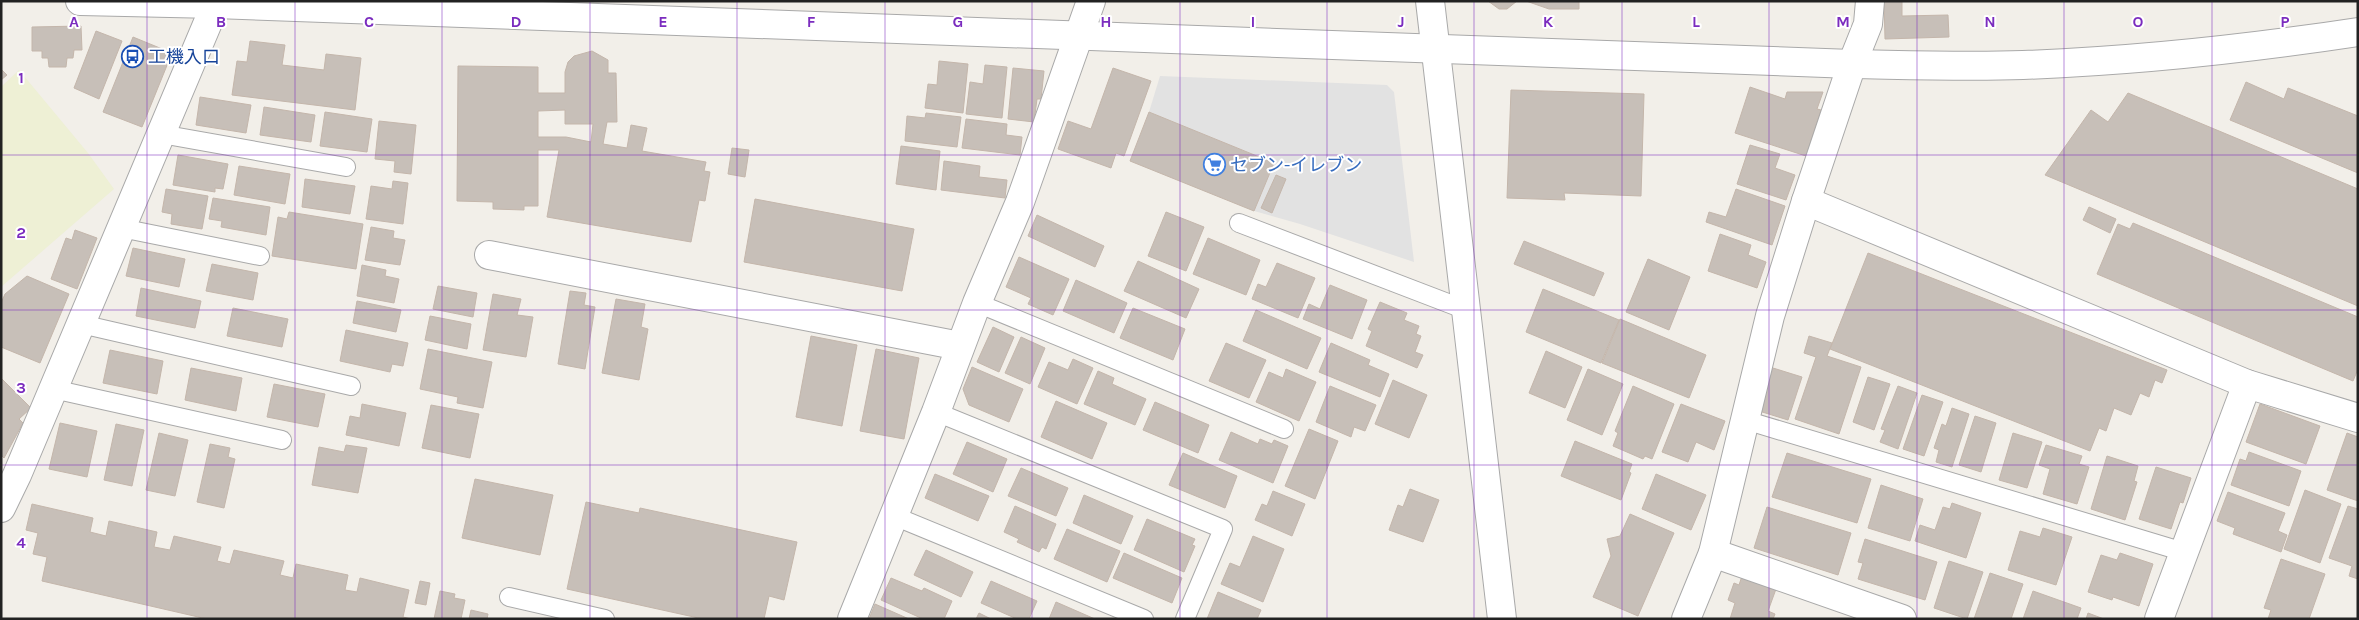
<svg xmlns="http://www.w3.org/2000/svg" width="2359" height="620" viewBox="0 0 2359 620" font-family="Karla,'Noto Sans JP',sans-serif">
<rect width="100%" height="100%" fill="#f2efe9"/>
<polygon fill="#eef0d5" points="19,70 88,153 114,189 1,287 1,87"/>
<polygon fill="#e2e2e2" points="1160,76 1387,85 1394,92 1414,262 1300,224 1254,211 1274,163 1149,112"/>
<g fill="#c7bfb8" stroke="#c4b6ab" fill-rule="evenodd">
<polygon points="1488,1 1517,1 1507,9 1499,9"/>
<polygon points="1526,1 1579,1 1579,9 1549,9"/>
<polygon points="1884,1 1902,1 1902,16 1948,15 1949,37 1885,39"/>
<polygon points="81,26 82,50 74,50 73,58 67,58 66,67 49,67 48,58 42,58 42,51 32,51 32,27"/>
<polygon points="96,31 122,41 99,99 74,88"/>
<polygon points="133,37 172,53 142,127 103,112"/>
<polygon points="250,41 285,45 282,65 324,70 326,54 361,58 355,110 232,95 237,61 247,62"/>
<path d="M592 51 608 60V73H616L617 122H607L603 144 627 148 631 125 647 128 642 151 706 162 704 171 710 172 705 201 699 200 691 242 547 217 559 150H538V206H524V210L493 209V202L457 201 458 66 538 67V93H565V72L568 62 574 56ZM565 110V124H593L591 142 566 137H538V111Z"/>
<polygon points="939,61 968,64 963,113 925,108 928,84 937,85"/>
<polygon points="985,65 1007,67 1002,118 966,114 970,82 983,84"/>
<polygon points="1013,68 1044,71 1041,99 1037,99 1034,122 1008,119"/>
<polygon points="1113,68 1151,81 1124,156 1116,153 1111,168 1058,149 1068,121 1091,129"/>
<polygon points="1,69 7,75 1,80"/>
<polygon points="2246,82 2284,99 2288,88 2358,116 2358,173 2230,120"/>
<polygon points="1750,87 1785,99 1787,92 1823,92 1817,109 1821,110 1806,156 1735,133"/>
<polygon points="1511,90 1644,94 1641,196 1564,193 1565,200 1507,198"/>
<polygon points="2128,93 2358,189 2358,306 2045,175 2091,110 2108,122"/>
<polygon points="200,97 251,105 246,133 196,125"/>
<polygon points="264,107 315,115 311,142 260,135"/>
<polygon points="325,112 372,119 367,152 320,146"/>
<polygon points="1149,112 1274,163 1254,211 1130,161"/>
<polygon points="926,113 961,117 957,147 905,141 907,116 925,118"/>
<polygon points="966,119 1007,124 1006,135 1022,137 1020,155 962,148"/>
<polygon points="379,121 416,125 411,174 394,172 395,161 375,159"/>
<polygon points="1750,145 1780,154 1775,168 1795,175 1786,200 1737,184"/>
<polygon points="901,146 940,151 936,190 896,184"/>
<polygon points="732,148 749,150 745,177 728,174"/>
<polygon points="178,155 228,164 223,189 215,188 215,192 173,185"/>
<polygon points="944,161 980,166 979,177 1007,180 1005,198 941,190"/>
<polygon points="239,166 290,174 285,204 234,195"/>
<polygon points="1276,175 1286,179 1272,213 1261,208"/>
<polygon points="305,179 355,186 350,214 302,207"/>
<polygon points="393,181 408,183 403,224 366,219 371,186 392,189"/>
<polygon points="166,189 208,196 202,229 171,224 172,214 162,212"/>
<polygon points="1736,189 1785,206 1772,245 1706,222 1709,212 1726,217"/>
<polygon points="213,198 270,207 266,235 221,227 222,221 209,219"/>
<polygon points="755,199 914,229 902,291 744,262"/>
<polygon points="2089,207 2116,219 2110,233 2083,220"/>
<polygon points="289,212 363,224 356,269 272,256 278,217 287,219"/>
<polygon points="1166,212 1204,227 1186,271 1148,256"/>
<polygon points="1037,215 1104,246 1095,267 1028,236"/>
<polygon points="2133,223 2358,317 2358,369 2353,381 2097,274 2118,224 2130,229"/>
<polygon points="371,227 394,231 393,238 405,240 400,265 365,260"/>
<polygon points="75,230 97,238 77,289 51,279 66,238 72,240"/>
<polygon points="1720,234 1751,245 1748,255 1766,262 1757,288 1708,271"/>
<polygon points="1208,238 1260,260 1246,295 1193,274"/>
<polygon points="1524,241 1604,273 1594,296 1514,264"/>
<polygon points="133,248 185,259 179,287 126,276"/>
<polygon points="1868,253 2167,370 2162,383 2155,380 2149,397 2140,393 2131,415 2114,408 2106,431 2099,428 2090,451 1830,349"/>
<polygon points="1019,257 1069,279 1053,315 1028,304 1031,298 1006,287"/>
<polygon points="1648,259 1690,277 1669,330 1626,312"/>
<polygon points="1138,261 1199,289 1186,318 1124,291"/>
<polygon points="1277,263 1315,278 1298,318 1252,299 1258,284 1266,287"/>
<polygon points="212,264 258,273 253,300 206,291"/>
<polygon points="362,265 386,270 385,276 399,279 394,303 357,296"/>
<polygon points="27,276 69,294 40,363 1,347 1,303 5,294"/>
<polygon points="1076,280 1127,303 1114,333 1063,311"/>
<polygon points="1330,285 1367,300 1352,339 1303,319 1309,304 1320,309"/>
<polygon points="438,286 477,293 473,317 433,309"/>
<polygon points="141,288 201,301 195,328 136,316"/>
<polygon points="1543,289 1619,320 1601,363 1526,332"/>
<polygon points="570,291 586,293 584,305 595,307 585,369 558,364"/>
<polygon points="493,294 521,299 517,315 533,317 526,357 483,350"/>
<polygon points="616,299 645,304 641,327 648,329 639,380 602,373"/>
<polygon points="357,301 401,310 396,332 353,323"/>
<polygon points="1380,302 1407,313 1404,320 1419,326 1416,334 1421,336 1415,352 1423,355 1417,368 1366,346 1372,331 1368,329"/>
<polygon points="233,308 288,319 282,347 227,336"/>
<polygon points="1133,308 1185,329 1173,360 1120,338"/>
<polygon points="1256,310 1321,338 1307,369 1243,341"/>
<polygon points="430,316 471,324 467,349 425,340"/>
<polygon points="1620,319 1706,355 1689,398 1602,363"/>
<polygon points="993,327 1014,337 999,372 977,362"/>
<polygon points="346,330 408,343 403,366 392,364 390,372 340,361"/>
<polygon points="811,336 857,345 842,426 796,417"/>
<polygon points="1809,336 1832,343 1827,356 1861,367 1839,434 1795,419 1816,357 1804,353"/>
<polygon points="1021,337 1045,348 1030,384 1005,373"/>
<polygon points="1226,343 1266,360 1249,398 1209,381"/>
<polygon points="1331,343 1370,360 1368,365 1389,374 1380,397 1319,372"/>
<polygon points="428,349 492,362 483,408 457,403 458,397 420,389"/>
<polygon points="876,349 919,358 904,439 860,431"/>
<polygon points="110,350 163,361 157,394 103,383"/>
<polygon points="1546,351 1582,367 1565,408 1529,393"/>
<polygon points="1073,359 1093,368 1077,404 1038,387 1049,362 1068,370"/>
<polygon points="972,367 1023,389 1009,422 969,405 963,389"/>
<polygon points="191,368 242,378 236,411 185,400"/>
<polygon points="1773,368 1802,377 1788,420 1759,411"/>
<polygon points="1286,369 1316,382 1299,421 1256,402 1269,372 1283,378"/>
<polygon points="1588,369 1623,384 1602,435 1567,420"/>
<polygon points="1098,371 1114,378 1112,384 1146,399 1135,425 1084,404"/>
<polygon points="1868,377 1890,384 1874,430 1853,422"/>
<polygon points="1,378 31,408 19,419 23,423 4,458 1,455"/>
<polygon points="1393,380 1427,395 1409,438 1375,424"/>
<polygon points="274,384 325,394 318,427 267,417"/>
<polygon points="1330,386 1376,405 1365,431 1354,427 1351,437 1316,422"/>
<polygon points="1633,386 1674,404 1652,459 1645,456 1643,459 1613,446 1618,433 1615,431"/>
<polygon points="1898,386 1917,393 1898,449 1880,442 1885,430 1881,429"/>
<polygon points="1922,395 1943,402 1924,456 1903,449"/>
<polygon points="1056,401 1107,423 1092,459 1041,437"/>
<polygon points="1155,402 1209,425 1198,453 1143,430"/>
<polygon points="362,404 406,413 399,446 346,435 350,416 360,418"/>
<polygon points="1681,404 1725,421 1714,450 1696,442 1688,462 1662,452"/>
<polygon points="2260,404 2320,426 2306,464 2246,442"/>
<polygon points="431,405 479,414 470,458 422,448"/>
<polygon points="1952,408 1969,414 1952,467 1936,462 1939,450 1934,448 1942,424 1946,426"/>
<polygon points="1975,416 1996,423 1981,472 1959,465"/>
<polygon points="60,423 97,431 87,477 49,469"/>
<polygon points="116,424 144,430 132,486 104,480"/>
<polygon points="1309,429 1338,441 1315,499 1285,486"/>
<polygon points="1231,432 1258,444 1260,439 1272,444 1274,440 1288,446 1273,483 1219,460"/>
<polygon points="159,433 188,440 175,496 146,490"/>
<polygon points="2013,433 2042,442 2027,488 1999,480"/>
<polygon points="2347,433 2358,437 2358,501 2327,490"/>
<polygon points="1575,441 1632,464 1629,472 1631,473 1621,500 1561,476"/>
<polygon points="967,442 1007,459 993,492 953,474"/>
<polygon points="210,444 230,448 228,457 235,459 224,508 197,502"/>
<polygon points="346,445 367,448 358,493 312,485 319,447 344,452"/>
<polygon points="2046,445 2082,456 2079,464 2089,467 2077,504 2043,494 2050,469 2039,465"/>
<polygon points="2249,452 2301,471 2289,506 2231,485 2240,459 2246,461"/>
<polygon points="1183,453 1237,476 1225,508 1169,485"/>
<polygon points="1787,453 1871,479 1857,523 1772,497"/>
<polygon points="2107,456 2138,466 2134,481 2137,482 2125,520 2091,509"/>
<polygon points="2156,467 2191,478 2183,503 2180,502 2171,529 2139,519"/>
<polygon points="1021,468 1068,488 1056,516 1008,496"/>
<polygon points="935,474 989,496 978,521 925,498"/>
<polygon points="1656,474 1706,495 1691,530 1642,509"/>
<polygon points="475,479 553,495 540,555 462,538"/>
<polygon points="1881,485 1923,499 1910,541 1868,528"/>
<polygon points="1410,489 1439,500 1423,542 1389,530 1398,505 1403,507"/>
<polygon points="2305,490 2341,504 2320,563 2284,549"/>
<polygon points="1273,491 1305,504 1292,536 1255,520 1262,504 1267,506"/>
<polygon points="2228,492 2285,513 2278,531 2287,535 2281,552 2233,534 2235,528 2217,521"/>
<polygon points="1084,495 1133,516 1121,544 1073,523"/>
<polygon points="586,502 639,513 640,508 797,542 784,600 769,596 764,619 703,619 567,589"/>
<polygon points="1952,503 1981,513 1966,558 1915,541 1920,525 1935,530 1943,507 1950,509"/>
<polygon points="32,504 93,518 90,532 106,536 109,521 157,532 154,547 170,550 174,536 221,547 217,561 230,564 234,550 284,561 280,575 293,578 296,564 348,575 345,590 357,592 360,578 409,590 403,617 411,619 207,619 42,581 47,557 33,554 38,533 26,530"/>
<polygon points="1015,506 1056,524 1046,549 1042,547 1039,552 1017,542 1019,539 1004,532"/>
<polygon points="2348,506 2358,509 2358,579 2349,576 2352,566 2329,558"/>
<polygon points="1767,507 1851,533 1838,575 1754,548"/>
<polygon points="1630,514 1674,533 1638,616 1593,597 1611,556 1607,539 1620,536"/>
<polygon points="1147,519 1195,539 1192,545 1195,546 1184,572 1134,550"/>
<polygon points="2043,528 2072,537 2056,585 2008,570 2020,531 2040,537"/>
<polygon points="1067,529 1120,551 1107,582 1054,559"/>
<polygon points="1253,536 1284,549 1263,602 1221,584 1230,563 1240,567"/>
<polygon points="1865,539 1937,562 1925,600 1858,579 1863,563 1858,562"/>
<polygon points="926,550 973,572 961,597 914,575"/>
<polygon points="1124,553 1182,578 1172,603 1113,578"/>
<polygon points="2120,553 2153,564 2139,606 2113,597 2112,600 2088,592 2101,555 2117,560"/>
<polygon points="2281,559 2325,574 2309,619 2268,619 2271,610 2264,608"/>
<polygon points="1949,561 1983,572 1967,619 1934,608"/>
<polygon points="1990,573 2023,584 2011,619 1974,619"/>
<polygon points="1742,576 1776,589 1768,611 1775,614 1773,619 1730,619 1735,603 1728,600 1734,583 1739,585"/>
<polygon points="891,578 922,591 924,588 952,601 944,619 923,619 881,600"/>
<polygon points="420,581 430,583 426,605 415,603"/>
<polygon points="991,581 1037,601 1029,619 1017,619 981,603"/>
<polygon points="440,591 455,594 454,598 465,600 461,619 434,619"/>
<polygon points="2033,591 2081,608 2077,619 2023,619"/>
<polygon points="1218,592 1261,610 1257,619 1207,619"/>
<polygon points="1056,602 1095,619 1049,619"/>
<polygon points="875,604 909,619 869,619"/>
<polygon points="471,610 488,614 487,619 469,619"/>
<polygon points="979,613 991,619 976,619"/>
<polygon points="2088,613 2104,619 2086,619"/>
</g>
<g fill="none" stroke-linecap="round" stroke-linejoin="round">
<defs>
<g id="service">
<polyline points="161,134 346,167"/>
<polyline points="1239,223 1466,310"/>
<polyline points="121,228 260,256"/>
<polyline points="977,303 1284,429"/>
<polyline points="81,324 351,386"/>
<polyline points="53,389 282,440"/>
<polyline points="936,412 1223,529 1185,619"/>
<polyline points="1745,420 2184,552"/>
<polyline points="894,516 1144,619"/>
<polyline points="509,597 605,619"/>
</g>
<g id="minor">
<polyline points="1806,201 2247,384 2358,418"/>
<polyline points="489,255 960,346"/>
<polyline points="1,508 17,475 217,1"/>
<polyline points="1713,553 1902,619"/>
<polyline points="852,619 936,412 977,303 1020,202 1091,1"/>
<polyline points="1686,619 1713,553 1770,316 1806,201 1852,64 1868,24 1870,1"/>
<polyline points="2159,619 2247,384"/>
</g>
<g id="tertiary">
<path d="M80 1 215 4 1852 64C1909 65 1966 67 2023 65 2135 61 2246 49 2358 32"/>
<polyline points="1430,1 1502,619"/>
</g>
</defs>
<use href="#service" stroke="#a9a9a9" stroke-width="20"/>
<use href="#minor" stroke="#a9a9a9" stroke-width="30"/>
<use href="#tertiary" stroke="#a9a9a9" stroke-width="30"/>
<use href="#service" stroke="#fff" stroke-width="18"/>
<use href="#minor" stroke="#fff" stroke-width="28"/>
<use href="#tertiary" stroke="#fff" stroke-width="28"/>
</g>
<path fill="none" stroke="#7b2cbf" stroke-width="1" stroke-opacity="0.55" d="M147 1V619M295 1V619M442 1V619M590 1V619M737 1V619M885 1V619M1032 1V619M1180 1V619M1327 1V619M1474 1V619M1622 1V619M1769 1V619M1917 1V619M2064 1V619M2212 1V619M1 155H2358M1 310H2358M1 465H2358"/>
<defs>
<symbol id="bus-ring" viewBox="-11 -11 22 22"><circle r="9.5" fill="#fff" stroke="#1a4fb4" stroke-width="1.5"/><path d="M-5-6H5V4H4V6H2V4H-2V6H-4V4H-5ZM-3.5-4V0h7V-4ZM-3.5 1.2v1.5H-2V1.2ZM2 1.2v1.5H3.5V1.2Z" fill="#1a4fb4"/></symbol>
<symbol id="supermarket-ring" viewBox="-11 -11 22 22"><circle r="9.5" fill="#fff" stroke="#3f7fe0" stroke-width="1.5"/><path d="M-6-5.5h2.5l.6 2H6L4.5 2H-2.5L-4.4-4H-6ZM-1.5 3.2a1.3 1.3 0 1 0 .1 0ZM3 3.2a1.3 1.3 0 1 0 .1 0Z" fill="#3f7fe0"/></symbol>
</defs>
<g fill-rule="evenodd">
<use href="#bus-ring" x="120" y="44" width="25" height="25"/>
<use href="#supermarket-ring" x="1202" y="152" width="25" height="25"/>
</g>
<g text-anchor="middle" dominant-baseline="central" stroke-width="4" stroke-linejoin="round" paint-order="stroke">
<g font-size="18" fill="#164399" stroke="#fff" text-anchor="start">
<text x="148" y="57">工機入口</text>
</g>
<g font-size="18" fill="#366cbe" stroke="#fff" text-anchor="start">
<text x="1230" y="165">セブン-イレブン</text>
</g>
</g>
<g font-size="16" text-anchor="middle" font-weight="bold" fill="#7b2cbf" stroke="#fff" stroke-width="4" stroke-linejoin="round" paint-order="stroke">
<text x="74" y="27">A</text>
<text x="221" y="27">B</text>
<text x="369" y="27">C</text>
<text x="516" y="27">D</text>
<text x="663" y="27">E</text>
<text x="811" y="27">F</text>
<text x="958" y="27">G</text>
<text x="1106" y="27">H</text>
<text x="1253" y="27">I</text>
<text x="1401" y="27">J</text>
<text x="1548" y="27">K</text>
<text x="1696" y="27">L</text>
<text x="1843" y="27">M</text>
<text x="1990" y="27">N</text>
<text x="2138" y="27">O</text>
<text x="2285" y="27">P</text>
<text x="21" y="83">1</text>
<text x="21" y="238">2</text>
<text x="21" y="393">3</text>
<text x="21" y="548">4</text>
</g>
<rect width="2359" height="620" fill="none" stroke="#222222" stroke-width="5"/>
</svg>
